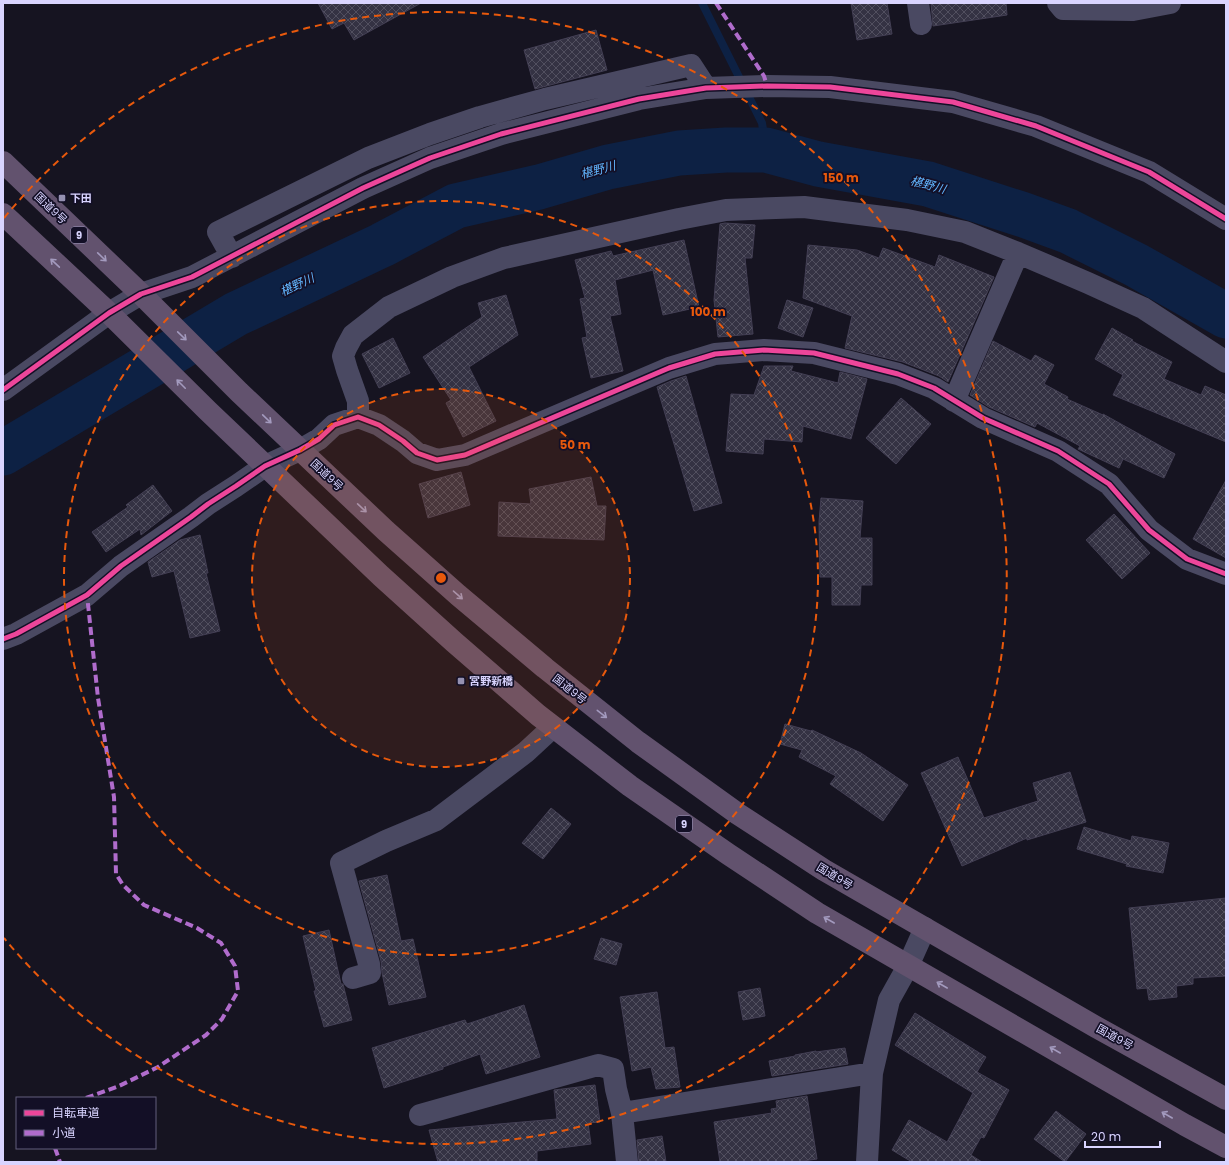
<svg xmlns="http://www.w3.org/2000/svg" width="1229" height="1165" font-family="Poppins,'Noto Sans JP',sans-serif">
<defs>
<pattern id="building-cross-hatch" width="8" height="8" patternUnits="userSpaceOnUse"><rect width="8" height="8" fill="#343243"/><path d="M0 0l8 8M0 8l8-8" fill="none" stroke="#514f5f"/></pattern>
</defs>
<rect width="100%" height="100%" fill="#161421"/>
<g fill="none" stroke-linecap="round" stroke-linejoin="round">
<path stroke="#0d2144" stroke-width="8" d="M 702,3 L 762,123 L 766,150"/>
<path stroke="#0d2144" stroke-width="45" d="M 3,453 L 236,314 L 382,245 L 456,206 L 539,187 L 608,167 L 679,153 L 726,150 L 766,150 L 818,164 L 928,184 L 1021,214 L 1068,231 L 1136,265 L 1226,316"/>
</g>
<path fill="url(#building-cross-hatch)" stroke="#433f54" d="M 318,3 L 421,3 L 354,40 L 344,23 L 332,29 Z
M 851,3 L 887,3 L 892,34 L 857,40 Z
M 931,3 L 1006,3 L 1007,15 L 933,26 Z
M 596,30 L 607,70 L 535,89 L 524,50 Z
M 725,223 L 755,225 L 752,258 L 745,258 L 753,334 L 718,337 L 714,300 L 720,224 Z
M 684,240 L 699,307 L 663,315 L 653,270 L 615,280 L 621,314 L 610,316 L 623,371 L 591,378 L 582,338 L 587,337 L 580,299 L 585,298 L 575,260 L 611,251 L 613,256 Z
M 808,245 L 857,250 L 879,258 L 883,248 L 935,267 L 939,255 L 994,277 L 948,382 L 939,376 L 903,362 L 845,348 L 852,316 L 803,298 Z
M 506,295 L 518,335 L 469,367 L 496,421 L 463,437 L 446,403 L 451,400 L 423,357 L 482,317 L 478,303 Z
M 787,300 L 813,308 L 803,337 L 778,328 Z
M 1112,328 L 1133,340 L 1132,341 L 1172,362 L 1164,379 L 1201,395 L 1205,386 L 1226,395 L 1226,442 L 1113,395 L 1123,375 L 1095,359 Z
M 393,338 L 410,373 L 379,388 L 362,354 Z
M 993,341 L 1031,361 L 1035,355 L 1054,365 L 1044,384 L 1068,397 L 1067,399 L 1103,415 L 1103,414 L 1175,454 L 1164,478 L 1123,459 L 1119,468 L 1078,449 L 1080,446 L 1037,423 L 1035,427 L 989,407 L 970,395 Z
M 764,366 L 793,366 L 791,371 L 838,383 L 840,372 L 867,379 L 851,439 L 803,426 L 802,442 L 764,439 L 763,454 L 726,451 L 731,394 L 754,395 Z
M 686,376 L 722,503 L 694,511 L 657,387 L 671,381 Z
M 901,398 L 931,424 L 896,464 L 866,438 Z
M 461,472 L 470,505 L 428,518 L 419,484 Z
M 591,477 L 597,506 L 606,506 L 604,540 L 498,536 L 499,502 L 531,504 L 529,489 Z
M 1226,480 L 1226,558 L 1193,539 Z
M 153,485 L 172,511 L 141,535 L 140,529 L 106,552 L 92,532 L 128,507 L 126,505 Z
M 821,498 L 863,501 L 860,538 L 872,538 L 872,585 L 861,585 L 860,605 L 832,605 L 832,577 L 820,577 L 819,522 Z
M 1114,514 L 1150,553 L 1122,579 L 1086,540 Z
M 200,535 L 208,573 L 206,573 L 220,631 L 190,638 L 174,571 L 152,577 L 148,562 L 180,540 Z
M 785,724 L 811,731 L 812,730 L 861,753 L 908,785 L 883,821 L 830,784 L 836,776 L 799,757 L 802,750 L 780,744 Z
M 958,757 L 984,818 L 1038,801 L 1033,783 L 1070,772 L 1086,822 L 1027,840 L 1027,838 L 962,866 L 921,773 Z
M 551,808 L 571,824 L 543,859 L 522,843 Z
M 1084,827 L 1131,841 L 1132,836 L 1169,843 L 1163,873 L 1126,866 L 1127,864 L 1077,849 Z
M 387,875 L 401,941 L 413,939 L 426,997 L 389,1005 L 382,973 L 381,961 L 359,881 Z
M 1226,898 L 1226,976 L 1193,978 L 1193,984 L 1176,986 L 1177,997 L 1149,1000 L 1147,988 L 1137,989 L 1129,908 Z
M 329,930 L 341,984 L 343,984 L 352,1020 L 324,1027 L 314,991 L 316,991 L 303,936 Z
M 601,938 L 622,944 L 616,965 L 594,959 Z
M 760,988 L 765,1016 L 743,1020 L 738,992 Z
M 657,992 L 665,1048 L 674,1047 L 680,1087 L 656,1089 L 651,1067 L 632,1071 L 620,997 Z
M 524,1005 L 540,1057 L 486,1074 L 480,1054 L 443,1067 L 443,1069 L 384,1088 L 372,1048 L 465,1020 L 467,1024 Z
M 915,1013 L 986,1057 L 977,1072 L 1009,1090 L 984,1138 L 981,1137 L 971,1155 L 982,1162 L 912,1162 L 892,1150 L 909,1120 L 947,1142 L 973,1093 L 895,1045 Z
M 845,1048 L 848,1064 L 772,1076 L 769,1061 L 795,1056 L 795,1055 L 816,1051 L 816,1052 Z
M 595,1085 L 600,1122 L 588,1123 L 591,1144 L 537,1151 L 537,1162 L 438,1162 L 429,1130 L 557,1119 L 554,1090 Z
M 807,1096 L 817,1159 L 796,1162 L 720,1162 L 714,1122 L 772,1113 L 771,1109 L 777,1108 L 776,1101 Z
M 1056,1111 L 1086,1134 L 1065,1162 L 1034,1139 Z
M 662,1136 L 666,1162 L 639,1162 L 637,1140 Z"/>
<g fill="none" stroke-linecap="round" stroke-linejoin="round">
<path stroke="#4a4962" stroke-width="22" d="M 918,3 L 921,24
M 1058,3 L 1063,9 L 1133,10 L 1170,3
M 1018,253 L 1088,283 L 1143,308 L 1226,362
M 232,257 L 218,232 L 368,158 L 430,134 L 480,117 L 545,99 L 691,65 L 706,88
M 3,390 L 109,313 L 141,294 L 192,277 L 363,188 L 430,158 L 501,134 L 639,99 L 706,88 L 767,86 L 830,87 L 953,102 L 1036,126 L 1149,172 L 1226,219
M 358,417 L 358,401 L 347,370 L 343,356 L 346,348 L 353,335 L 389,307 L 452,277 L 504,258 L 679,219 L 726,210 L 804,207 L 907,220 L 965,232 L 1018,253 L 954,401
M 3,639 L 16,634 L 87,595 L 121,566 L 191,517 L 208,504 L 236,486 L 265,466 L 300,450 L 319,439 L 334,425 L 358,417 L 379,425 L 403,441 L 417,453 L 437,460 L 465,455 L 669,368 L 715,354 L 764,350 L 814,353 L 898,374 L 934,388 L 983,418 L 1058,451 L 1109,484 L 1149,530 L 1187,559 L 1226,574
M 353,978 L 370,973 L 369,964 L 341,863 L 386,841 L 436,820 L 526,752 L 553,727
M 622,1113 L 627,1162
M 420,1115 L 598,1065 L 613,1069 L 616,1089 L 622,1113 L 872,1073 L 889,1000 L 908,966 L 925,928
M 867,1162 L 872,1073"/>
<path stroke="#62526e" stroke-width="22" d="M 3,162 L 141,294 L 239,392 L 386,531 L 458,595 L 545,668 L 638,742 L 738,814 L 824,870 L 1096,1027 L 1226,1099
M 3,214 L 109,313 L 208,411 L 381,576 L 454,642 L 538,715 L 630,786 L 728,854 L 817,913 L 1185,1125 L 1226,1147"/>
<path stroke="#b06ccc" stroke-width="4" stroke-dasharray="8 4" stroke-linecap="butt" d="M 716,3 L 764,76 L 767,86
M 86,1098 L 119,1086 L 158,1067 L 206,1035 L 222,1019 L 238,991 L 235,966 L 221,943 L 197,928 L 144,905 L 123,885 L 116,874 L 114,797 L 98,698 L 87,595
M 55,1148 L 60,1162"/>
<defs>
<path id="cycleway" d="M 3,390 L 109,313 L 141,294 L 192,277 L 363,188 L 430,158 L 501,134 L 639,99 L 706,88 L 767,86 L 830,87 L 953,102 L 1036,126 L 1149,172 L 1226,219
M 3,639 L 16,634 L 87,595 L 121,566 L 191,517 L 208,504 L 236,486 L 265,466 L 300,450 L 319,439 L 334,425 L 358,417 L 379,425 L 403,441 L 417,453 L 437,460 L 465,455 L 669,368 L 715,354 L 764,350 L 814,353 L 898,374 L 934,388 L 983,418 L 1058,451 L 1109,484 L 1149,530 L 1187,559 L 1226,574"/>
</defs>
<use href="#cycleway" stroke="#130f26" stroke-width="8"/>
<use href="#cycleway" stroke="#ed469a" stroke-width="5"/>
</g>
<defs><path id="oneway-shaft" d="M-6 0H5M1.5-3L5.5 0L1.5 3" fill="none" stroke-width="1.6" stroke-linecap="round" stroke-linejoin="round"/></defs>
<g stroke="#a39abe">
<use href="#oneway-shaft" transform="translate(102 257) rotate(44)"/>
<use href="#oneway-shaft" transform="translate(55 263) rotate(-137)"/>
<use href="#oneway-shaft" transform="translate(182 336) rotate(44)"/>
<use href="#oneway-shaft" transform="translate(181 384) rotate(-135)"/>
<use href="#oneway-shaft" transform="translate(267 419) rotate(44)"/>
<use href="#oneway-shaft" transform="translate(362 508) rotate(43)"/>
<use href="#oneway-shaft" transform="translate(458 595) rotate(41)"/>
<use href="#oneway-shaft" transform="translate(602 714) rotate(38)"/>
<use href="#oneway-shaft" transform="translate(829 920) rotate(-150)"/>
<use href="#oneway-shaft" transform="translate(942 985) rotate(-150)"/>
<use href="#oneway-shaft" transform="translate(1055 1050) rotate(-150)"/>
<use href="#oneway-shaft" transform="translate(1167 1115) rotate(-150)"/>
</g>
<circle cx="441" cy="578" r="189" fill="#e8590c" fill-opacity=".12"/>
<g fill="none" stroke="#e8590c" stroke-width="2" stroke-dasharray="7 5">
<circle cx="441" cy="578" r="189"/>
<circle cx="441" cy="578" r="377"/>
<path d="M4 218A566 566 0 1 1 4 938"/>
</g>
<g fill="#9591b1" stroke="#130f26" stroke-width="1.5">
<rect x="58" y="194" width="8" height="8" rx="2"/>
<rect x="457" y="677" width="8" height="8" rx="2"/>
</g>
<g text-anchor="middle" stroke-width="3.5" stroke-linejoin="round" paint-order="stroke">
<g fill="#130f26" stroke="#9e99be" stroke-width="1">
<rect x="71" y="227" width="16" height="16" rx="3"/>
<rect x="676" y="816" width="16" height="16" rx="3"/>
</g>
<g font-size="10" font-weight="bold" fill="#d9d4ff">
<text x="79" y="239">9</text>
<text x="684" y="828">9</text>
</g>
<g font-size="11" font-weight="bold" fill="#d9d4ff" stroke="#130f26" text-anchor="start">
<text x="70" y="202">下田</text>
<text x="469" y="685">宮野新橋</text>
</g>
<g font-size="11" fill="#d9d4ff" stroke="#130f26">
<text transform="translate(51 208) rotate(44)" y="4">国道9号</text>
<text transform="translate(327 475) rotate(43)" y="4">国道9号</text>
<text transform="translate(570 689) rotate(38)" y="4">国道9号</text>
<text transform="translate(835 876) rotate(31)" y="4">国道9号</text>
<text transform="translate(1115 1037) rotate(29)" y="4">国道9号</text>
</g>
<g font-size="12" font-style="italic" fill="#62b6ff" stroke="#130f26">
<text transform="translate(598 170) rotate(-15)" y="4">椹野川</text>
<text transform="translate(928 185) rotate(15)" y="4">椹野川</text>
<text transform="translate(297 285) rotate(-25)" y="4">椹野川</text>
</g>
</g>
<circle cx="441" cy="578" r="6" fill="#e8590c" stroke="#130f26" stroke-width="2"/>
<g font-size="12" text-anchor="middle" font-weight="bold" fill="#e8590c" stroke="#130f26" stroke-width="3.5" stroke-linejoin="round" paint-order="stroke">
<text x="841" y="182">150 m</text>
<text x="708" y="316">100 m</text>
<text x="575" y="449">50 m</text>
</g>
<rect width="1229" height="1165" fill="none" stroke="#d9d4ff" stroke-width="8"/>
<rect x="16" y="1097" width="140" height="52" fill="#130f26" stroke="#625e7d"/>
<rect x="24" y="1110" width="20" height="6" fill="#ed469a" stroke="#625e7d"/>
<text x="52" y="1117" font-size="12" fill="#d9d4ff">自転車道</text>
<rect x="24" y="1130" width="20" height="6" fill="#b06ccc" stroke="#625e7d"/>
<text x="52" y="1137" font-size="12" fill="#d9d4ff">小道</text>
<path d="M1085 1141v6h75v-6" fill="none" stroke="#d9d4ff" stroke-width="2"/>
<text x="1091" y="1141" font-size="12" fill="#d9d4ff" stroke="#130f26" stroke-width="3" paint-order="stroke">20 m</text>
</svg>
